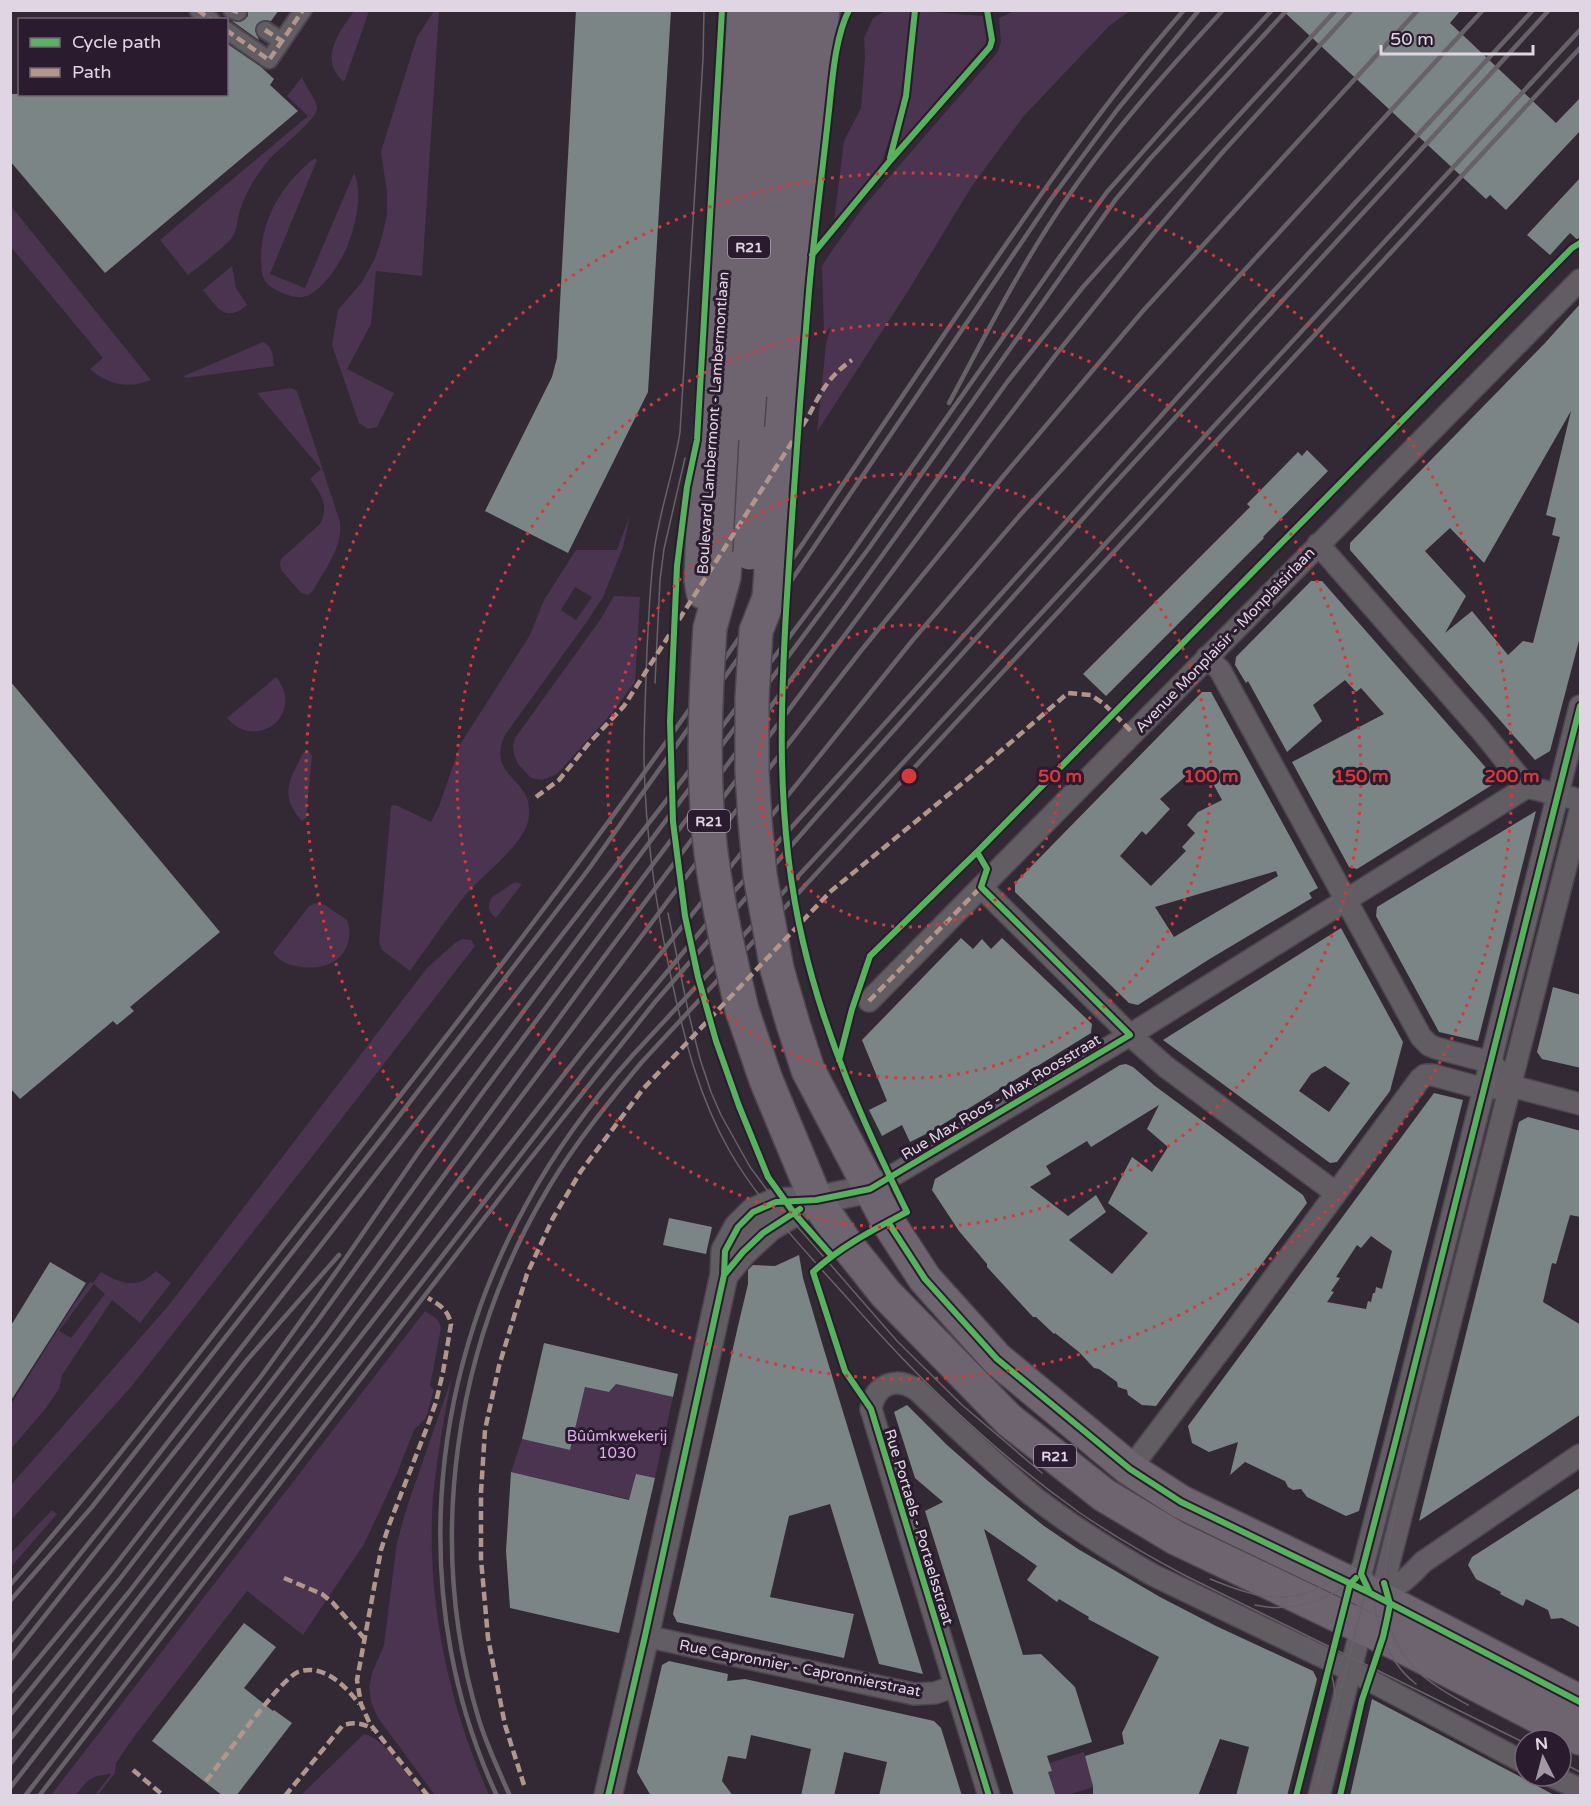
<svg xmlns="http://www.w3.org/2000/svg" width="1591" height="1806" font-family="'Varela Round',sans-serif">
<rect width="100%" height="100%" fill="#322934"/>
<path fill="#4a344f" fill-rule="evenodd" d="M 1016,10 L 1130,11 L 1109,26 L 1023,117 L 972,186 L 908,291 L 817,432 L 826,344 L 831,326 L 824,335 L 822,266 L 829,255 L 864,206 L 997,53 L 1001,43 L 999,18 Z
M 354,11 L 369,11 L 345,80 L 343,81 C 318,59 340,31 354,11 Z
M 434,11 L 439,11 L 422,276 L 376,271 L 371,324 L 347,369 L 394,393 L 377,427 L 368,429 L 359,423 L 332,345 L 338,310 L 362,282 L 375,258 L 382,237 L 387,214 L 387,192 L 381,153 L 382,148 L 417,37 Z
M 885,11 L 912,11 L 902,99 L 883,159 L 881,164 L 834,222 L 844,141 L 861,108 L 865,58 L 864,38 L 873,18 Z
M 919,11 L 983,16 L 987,42 L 896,148 L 911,96 Z
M 302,77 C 304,84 319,104 317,109 C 314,123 277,149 267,162 C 255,177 244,195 239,214 C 237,221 237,230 233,236 C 228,245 198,267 188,275 L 160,240 L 308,116 L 287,96 Z
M 315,158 L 317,160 L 270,274 L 305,288 L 354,173 C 363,192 356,225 348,244 C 342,261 321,295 302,297 C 295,298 287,295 280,292 C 274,289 266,285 263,277 C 261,272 262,265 261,259 C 261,219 283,182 315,158 Z
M 11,206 L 151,380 C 130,389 107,385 90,369 L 103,358 L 11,247 Z
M 232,266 L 236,288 L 247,305 C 225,324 217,307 203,290 Z
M 263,342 C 273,346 273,357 274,366 L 185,378 L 184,376 Z
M 291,388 L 297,391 L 340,522 C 343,547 325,569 313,591 L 308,595 L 301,593 L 281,570 L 280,562 L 282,558 L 320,524 C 330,506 321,494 310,479 L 321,469 L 257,393 Z
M 630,515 L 623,547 L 603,597 L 586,623 L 505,735 C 485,777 534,778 529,816 C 527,842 487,871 470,890 C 448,915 430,944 410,971 L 382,950 L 379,942 L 391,807 L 393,805 L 398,806 L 431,822 L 439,806 L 461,743 L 530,635 L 544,600 L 576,550 L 617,550 ZM 575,587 L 592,597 L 576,620 L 561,610 Z
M 614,596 L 640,597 L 635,682 L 611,714 L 557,774 L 542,780 L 531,778 L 518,764 L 514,754 L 513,745 L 515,738 L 600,620 Z
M 276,677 C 306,713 257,753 227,718 Z
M 306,751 L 309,751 L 312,756 L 306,818 L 302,821 C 278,795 290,780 303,753 Z
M 515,882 L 522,884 L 496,918 C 488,912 487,906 492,897 Z
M 316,903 L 325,905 L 347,920 C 350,927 350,936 348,943 C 340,969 310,971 288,964 C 282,962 277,957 273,953 L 309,906 Z
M 463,939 L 471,940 L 475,946 L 315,1153 L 131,1387 L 11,1520 L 11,1485 L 169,1305 L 427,968 L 455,943 Z
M 156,1271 L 171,1283 L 140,1323 L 112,1300 L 62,1375 L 59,1389 L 46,1408 L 11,1449 L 11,1404 L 74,1304 L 90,1282 L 93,1283 L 101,1272 C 122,1284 137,1290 156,1271 ZM 94,1284 L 105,1294 L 71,1338 L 59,1331 Z
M 425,1311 C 432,1316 440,1319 441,1328 L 430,1386 L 434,1390 L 426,1418 L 414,1430 L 396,1476 L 364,1544 L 303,1635 L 247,1591 L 136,1734 L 116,1763 L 115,1773 L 98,1795 L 95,1795 L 111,1774 C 92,1775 87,1780 76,1795 L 51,1795 Z
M 452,1377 C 444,1417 437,1457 433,1498 C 426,1599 448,1703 489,1795 L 435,1795 L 378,1718 L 371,1702 L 369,1687 L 372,1673 L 384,1645 L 397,1542 L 407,1507 Z
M 616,1384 L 673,1397 L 649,1504 L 511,1472 L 522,1439 L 570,1450 L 585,1387 L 609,1392 Z
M 52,1510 L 57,1514 L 11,1567 L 11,1553 Z
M 364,1734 C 385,1738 410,1778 422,1795 L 301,1795 Z
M 1084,1752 L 1094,1787 L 1067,1795 L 1056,1795 L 1048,1772 L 1052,1771 L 1049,1763 Z"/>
<path fill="#7c8585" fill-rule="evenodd" d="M 248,10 L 279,10 L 271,21 L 265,20 L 257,24 L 255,30 L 259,40 L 232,21 L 240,22 L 244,20 L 248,16 Z
M 576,10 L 671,10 L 648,392 L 568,553 L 485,511 L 552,377 L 557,358 Z
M 1282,10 L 1461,10 L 1450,23 L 1556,123 L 1581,97 L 1581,130 L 1506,210 L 1490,195 L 1486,199 Z
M 226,43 L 261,67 L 274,79 L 270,85 L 298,111 L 105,273 L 10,161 L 10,94 L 226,94 Z
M 1581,177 L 1581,243 L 1570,233 L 1550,255 L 1527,235 Z
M 1581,303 L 1581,633 L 1550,751 L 1535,760 L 1350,550 L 1350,543 L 1545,343 ZM 1571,411 L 1546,515 L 1556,518 L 1552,535 L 1560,537 L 1533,643 L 1523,641 L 1508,655 L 1472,611 L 1445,633 L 1466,596 L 1425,551 L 1450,528 L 1484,563 Z
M 1307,450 L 1328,471 L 1263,537 L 1264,538 L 1106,696 L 1083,674 L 1250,507 L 1247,504 L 1298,452 L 1302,456 Z
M 1311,581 L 1322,581 L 1495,778 L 1492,785 L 1357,869 L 1349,867 L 1292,762 L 1384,714 L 1361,688 L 1356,692 L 1345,680 L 1313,705 L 1322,721 L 1287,752 L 1248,681 L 1246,683 L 1235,665 L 1236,657 Z
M 10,681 L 220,932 L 130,1007 L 134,1011 L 117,1025 L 113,1021 L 20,1099 L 10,1088 Z
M 1202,692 L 1211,692 L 1318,888 L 1309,893 L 1312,898 L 1208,960 L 1138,1005 L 1129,1003 L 1015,892 L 1015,883 ZM 1204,767 L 1222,800 L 1198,812 L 1187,825 L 1195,833 L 1182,847 L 1186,851 L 1151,886 L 1120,856 L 1142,831 L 1146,835 L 1170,809 L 1160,799 L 1187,775 L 1191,780 ZM 1276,871 L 1278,876 L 1174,937 L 1155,907 Z
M 1536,811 L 1478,1041 L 1439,1032 L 1376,916 L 1377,907 Z
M 1341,928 L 1403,1042 L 1390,1091 L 1337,1162 L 1330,1163 L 1163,1040 ZM 1325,1066 L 1350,1083 L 1329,1112 L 1299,1091 L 1311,1074 Z
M 961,938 L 973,949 L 982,939 L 991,949 L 1002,938 L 1092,1024 L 1091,1033 L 932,1131 L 910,1142 L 902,1125 L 882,1136 L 869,1110 L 887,1101 L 862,1040 Z
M 1553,987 L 1581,995 L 1581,1068 L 1542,1059 L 1537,1052 Z
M 1126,1064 L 1133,1067 L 1155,1086 L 1303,1195 L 1307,1203 L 1156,1406 L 1142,1405 L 1128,1395 L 1127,1390 L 1118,1387 L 1117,1382 L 1099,1369 L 1094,1368 L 1079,1352 L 1055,1333 L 1054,1334 L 1036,1317 L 1033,1317 L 987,1267 L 987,1264 L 959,1231 L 932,1190 L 935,1179 L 1120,1065 ZM 1159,1105 L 1147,1129 L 1168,1147 L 1152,1172 L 1132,1157 L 1108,1203 L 1148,1233 L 1112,1274 L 1069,1240 L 1106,1212 L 1096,1195 L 1068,1216 L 1030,1187 L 1051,1174 L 1046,1166 L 1087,1141 L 1091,1147 Z
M 1434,1093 L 1463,1100 L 1359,1511 L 1346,1516 L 1307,1497 L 1301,1489 L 1293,1490 L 1288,1487 L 1285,1481 L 1245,1462 L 1230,1475 L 1238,1442 L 1209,1452 L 1192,1443 L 1188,1426 ZM 1371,1236 L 1392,1251 L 1382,1289 L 1376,1287 L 1375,1293 L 1373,1293 L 1371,1302 L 1368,1301 L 1366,1309 L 1327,1302 L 1334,1292 L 1331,1291 L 1340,1278 L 1336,1277 L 1357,1245 L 1361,1248 Z
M 1528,1117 L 1581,1131 L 1581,1217 L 1570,1215 L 1556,1264 L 1552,1263 L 1543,1302 L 1581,1325 L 1581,1414 L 1419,1521 L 1519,1122 Z
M 669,1218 L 712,1227 L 706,1254 L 663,1245 Z
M 799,1255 L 803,1278 L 822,1343 L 923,1674 L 879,1664 L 830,1504 L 789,1516 L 770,1597 L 854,1614 L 844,1658 L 677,1622 L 673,1614 L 738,1326 L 748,1284 L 748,1270 L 753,1265 L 775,1266 Z
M 50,1262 L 86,1283 L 10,1402 L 10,1327 Z
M 544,1343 L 678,1374 L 673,1397 L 616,1384 L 609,1392 L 585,1387 L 570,1450 L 522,1439 Z
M 907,1405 L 947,1445 L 988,1481 L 1044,1526 L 1078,1549 L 1160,1597 L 1216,1626 L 1313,1671 L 1317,1679 L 1287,1796 L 1236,1796 L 1249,1747 L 1220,1739 L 1198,1796 L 1093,1796 L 1093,1786 L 1085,1756 L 1124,1744 L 1122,1733 L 1159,1657 L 1088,1619 L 1089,1617 L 1059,1599 L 1057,1602 L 1027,1580 L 1037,1566 L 984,1529 L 1023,1655 L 1041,1654 L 1075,1687 L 1092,1742 L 1047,1756 L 1052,1771 L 1048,1772 L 1056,1796 L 1014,1796 L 925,1511 L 943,1502 L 915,1478 L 894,1412 Z
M 511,1472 L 629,1500 L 636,1474 L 655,1478 L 619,1633 L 510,1608 L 506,1551 Z
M 1581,1487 L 1581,1628 L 1562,1618 L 1551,1619 L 1548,1610 L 1526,1599 L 1523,1606 L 1500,1594 L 1501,1592 L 1476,1579 L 1468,1565 L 1472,1557 Z
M 244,1623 L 276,1647 L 244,1688 L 273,1711 L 274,1710 L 292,1723 L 236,1796 L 223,1796 L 152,1741 Z
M 669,1661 L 728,1674 L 727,1681 L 745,1679 L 934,1721 L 941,1728 L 962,1796 L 879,1796 L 887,1762 L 844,1752 L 834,1796 L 801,1796 L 811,1749 L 751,1735 L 746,1759 L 728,1756 L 722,1781 L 733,1796 L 651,1796 L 637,1772 L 662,1665 Z
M 1372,1699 L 1517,1775 L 1556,1796 L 1350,1796 Z"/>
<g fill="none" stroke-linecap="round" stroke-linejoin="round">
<defs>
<path id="pedestrian" d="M 198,10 L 211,20
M 232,10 L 238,12
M 226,30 L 269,60 L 282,41
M 265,30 L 282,41 L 303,10"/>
<path id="minor" d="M 1318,544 L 1480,729 L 1527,787
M 1207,657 L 1220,670 L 1421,1037 L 1429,1045 L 1436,1048 L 1490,1062 L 1499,1071
M 981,887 L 1130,1035 L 1166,1067 L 1336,1193
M 869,1001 L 1580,280
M 870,1189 L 1130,1035 L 1527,787 L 1580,800
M 1130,1469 L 1237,1328 L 1420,1079 L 1425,1075 L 1433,1075 L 1484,1089 L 1511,1086 L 1580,1104
M 1370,1593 L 1384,1583 L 1580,811
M 1370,1593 C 1399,1588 1403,1583 1423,1562 L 1580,1455
M 645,1636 L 914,1694 L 935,1693 L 955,1686
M 1551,1776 L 1580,1789
M 989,1796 L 871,1409 C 875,1384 896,1376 917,1390 C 955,1426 993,1463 1033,1496 C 1071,1526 1111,1551 1153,1575 L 1354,1672 L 1525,1763
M 1319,1796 L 1370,1593 L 1361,1574 L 1396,1439 L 1580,706"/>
<path id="tertiary" d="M 725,1274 L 743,1252 L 770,1227 L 812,1202
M 608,1796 L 645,1636 L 724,1275 L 725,1251 L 738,1227 L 753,1212 L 776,1202 L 816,1200 L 870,1189"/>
<path id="primary" d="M 784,398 L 803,175 L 823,10
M 756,441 L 793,10
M 703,592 L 701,580 L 703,525 L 719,316 L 740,81 L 744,10
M 710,628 L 724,577 L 730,483 L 768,10
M 777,969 L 793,1024 L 808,1070 L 888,1222 L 925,1279 L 997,1359 L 1130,1469 L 1181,1502 L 1370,1593 L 1580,1702
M 742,1010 L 766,1080 L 816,1200 L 847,1245 L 886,1294 L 1009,1420 L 1104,1495 L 1176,1538 L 1398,1644 L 1580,1738"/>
</defs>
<use href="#pedestrian" stroke="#4d454f" stroke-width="20"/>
<use href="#minor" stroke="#4d454f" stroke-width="24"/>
<use href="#tertiary" stroke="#4d454f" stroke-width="30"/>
<use href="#primary" stroke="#4d454f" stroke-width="36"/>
<use href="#pedestrian" stroke="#625c63" stroke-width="16"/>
<use href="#minor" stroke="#625c63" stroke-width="21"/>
<use href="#tertiary" stroke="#625c63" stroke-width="27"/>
<use href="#primary" stroke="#6d646f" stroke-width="33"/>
<path stroke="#676168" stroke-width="1.5" d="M 704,10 L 703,59 L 680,432 C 674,472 659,512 654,552 C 650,584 649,616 647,648 C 646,685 644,721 644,758 C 645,833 656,908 672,982 C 685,1041 699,1097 729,1150 C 763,1209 813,1259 858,1310 C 924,1385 998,1455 1080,1513 C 1114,1536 1150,1557 1186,1576 L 1525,1743
M 655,683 L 660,580 L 664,549 L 685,458
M 668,913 L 689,1015 L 700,1059 L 711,1092 L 721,1115 L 750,1167 L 776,1202 L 897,1341 L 962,1405 L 1042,1473
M 1396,1506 C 1384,1567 1368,1627 1422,1675 C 1435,1687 1452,1696 1468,1705
M 1210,1579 C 1231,1587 1254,1597 1277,1597 C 1320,1598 1358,1568 1377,1532
M 1374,1582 C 1372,1618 1386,1661 1416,1684
M 1255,1605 C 1299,1615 1345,1594 1374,1561
M 1308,1638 C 1326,1655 1335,1675 1335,1699
M 1561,1762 L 1580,1772
M 1314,1796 L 1580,742"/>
<path stroke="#676168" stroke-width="4.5" d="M 949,403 C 985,336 1020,267 1063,204 C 1110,134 1166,72 1223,10
M 10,1585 C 114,1466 209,1339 307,1215 C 455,1026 603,837 739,638 C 813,530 886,420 960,311 C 1031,208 1101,105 1184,10
M 10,1601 L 92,1507 L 386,1133 L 588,870 L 744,650 L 1051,199 L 1117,110 L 1199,10
M 10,1642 L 116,1509 L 683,779 L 838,572 L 1061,255 L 1107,192 L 1178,112 L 1272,10
M 10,1660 L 247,1360 L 339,1255
M 10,1693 L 110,1572 L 262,1375 L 341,1265 L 420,1150 L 869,548 L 1116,199 L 1149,160 L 1287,10
M 10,1715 L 119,1580 L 316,1323 L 480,1096 L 845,607 L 1008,381 L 1083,287 L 1158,203 L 1336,10
M 10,1739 L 129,1592 L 327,1335 L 598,965 L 989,442 L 1058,352 L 1153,234 L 1221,154 L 1352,10
M 10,1764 L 339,1340 L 718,834 L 860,652 L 1005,474 L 1142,312 L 1418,10
M 10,1788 L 583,1050 L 912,641 L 1020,515 L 1483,10
M 25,1796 L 589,1066 L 729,897 L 1247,320 L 1533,10
M 39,1796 L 523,1168 L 655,1002 L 818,815 L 1106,493 L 1549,10
M 497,1796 C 409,1607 427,1383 527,1203 C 556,1149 592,1101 632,1056 L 1580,30
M 510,1796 C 499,1771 487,1746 479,1720 C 425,1543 454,1345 549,1187 C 576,1142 608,1103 641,1063 L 1580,48"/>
<defs>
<path id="primary-bridge" d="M 750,553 L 756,441
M 710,628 C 705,703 702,779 711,853 C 718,906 730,958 742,1010
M 777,969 L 760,875 L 755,821 L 752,772 L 752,698 L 756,631 L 769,598 L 784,398"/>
</defs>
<use href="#primary-bridge" stroke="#4d454f" stroke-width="36" stroke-linecap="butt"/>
<use href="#primary-bridge" stroke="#6d646f" stroke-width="33"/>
<path stroke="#b2968c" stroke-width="4.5" stroke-dasharray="9 4.5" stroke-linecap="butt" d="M 198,10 L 211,20
M 232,10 L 238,12
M 226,30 L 269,60 L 282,41
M 265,30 L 282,41 L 303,10
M 536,797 L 559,780 L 590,742 L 624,706 L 808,417 C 821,392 828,377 852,360
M 869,1001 L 981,887
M 284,1578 L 322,1594 L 333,1603 L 364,1638
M 133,1770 L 164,1796
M 206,1781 C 222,1761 280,1679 298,1672 C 323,1663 346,1686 359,1704
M 524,1785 L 505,1725 L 488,1638 L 481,1559 L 481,1492 L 485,1430 L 499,1366 L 527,1274 L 553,1218 L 581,1171 L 643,1089 L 831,891 L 981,768 L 1068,693 L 1091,695 L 1104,704 L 1133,733
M 285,1796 L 343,1725 C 355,1722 363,1723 373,1729
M 428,1796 L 370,1724 L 361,1704 L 357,1680 L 381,1550 L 389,1525 L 426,1430 L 436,1402 L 443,1372 L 451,1324 C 448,1310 440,1305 428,1298"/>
<defs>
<path id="cycleway" d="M 722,10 L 697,440 L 687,487 L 677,566 L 670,721 L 673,822 L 685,916 L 698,977 L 716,1041 L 739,1106 L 768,1177 L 794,1213 L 831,1255
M 849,10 C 834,39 832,86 828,119 C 822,176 814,233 809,291 C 801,387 794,483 788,580 C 780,701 775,823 803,942 C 825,1037 864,1125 907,1212 C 873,1230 841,1246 813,1272 L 845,1371 L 871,1409 L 989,1796
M 890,158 L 906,96 L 915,10
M 812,255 L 889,162 L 990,47 L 992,40 L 987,10
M 839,1060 L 852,1009 L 870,956 L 977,852 L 1572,248 L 1580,243
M 888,1222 L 925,1279 L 997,1359 L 1130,1469 L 1181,1502 L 1370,1593 L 1580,1702
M 724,1275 L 743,1252 L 763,1233 L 800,1209
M 1370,1593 L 1361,1574 L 1396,1439 L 1580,706
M 608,1796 L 645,1636 L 724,1275 L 725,1251 L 738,1227 L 753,1212 L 776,1202 L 816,1200 L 870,1189 L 1130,1035 L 981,887 L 987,869 L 977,852
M 1296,1796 L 1350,1584 L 1356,1578
M 1340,1796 L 1362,1700 L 1383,1637 L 1387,1619 L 1390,1604 L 1384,1583"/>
</defs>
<use href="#cycleway" stroke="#2b1b2e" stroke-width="10"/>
<use href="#cycleway" stroke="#56b35d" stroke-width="6"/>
</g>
<g fill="none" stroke="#d7393b" stroke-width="3" stroke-dasharray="3 6">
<circle cx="909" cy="776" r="151"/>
<circle cx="909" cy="776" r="302"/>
<circle cx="909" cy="776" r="452"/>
<circle cx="909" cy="776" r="603"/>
</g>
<g text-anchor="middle" stroke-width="6" stroke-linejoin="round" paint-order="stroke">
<g fill="#2b1b2e" stroke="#aa9dac" stroke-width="1.5">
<rect x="728" y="236" width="42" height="22" rx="4.5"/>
<rect x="688" y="810" width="42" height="22" rx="4.5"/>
<rect x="1034" y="1445" width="42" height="22" rx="4.5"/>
</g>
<g font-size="14" font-weight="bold" fill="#e0d5e2">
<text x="749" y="252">R21</text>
<text x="709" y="826">R21</text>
<text x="1055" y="1461">R21</text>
</g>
<g font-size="15" fill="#e0d5e2" stroke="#2b1b2e">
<text transform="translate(713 423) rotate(-86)" y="5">Boulevard Lambermont - Lambermontlaan</text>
<text transform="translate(1225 640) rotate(-46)" y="5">Avenue Monplaisir - Monplaisirlaan</text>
<text transform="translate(1001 1097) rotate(-31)" y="5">Rue Max Roos - Max Roosstraat</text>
<text transform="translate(919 1527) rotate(73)" y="5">Rue Portaels - Portaelsstraat</text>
<text transform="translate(800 1668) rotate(11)" y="5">Rue Capronnier - Capronnierstraat</text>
</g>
<g font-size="15" fill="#e1adec" stroke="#2b1b2e">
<text x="617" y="1441">Bûûmkwekerij<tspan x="617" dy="17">1030</tspan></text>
</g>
</g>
<circle cx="909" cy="776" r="9" fill="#d7393b" stroke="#2b1b2e" stroke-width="3"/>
<g font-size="18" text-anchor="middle" font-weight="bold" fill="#d7393b" stroke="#2b1b2e" stroke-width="6" stroke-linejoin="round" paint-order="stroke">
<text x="1060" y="782">50 m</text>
<text x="1211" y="782">100 m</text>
<text x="1361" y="782">150 m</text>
<text x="1512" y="782">200 m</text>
</g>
<rect width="1591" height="1806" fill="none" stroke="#e0d5e2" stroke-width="24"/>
<rect x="18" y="18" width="210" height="78" fill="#2b1b2e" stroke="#736576" stroke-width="1.5"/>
<rect x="30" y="38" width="30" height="9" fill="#56b35d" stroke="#736576" stroke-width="1.5"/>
<text x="72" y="48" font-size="18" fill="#e0d5e2">Cycle path</text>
<rect x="30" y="68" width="30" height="9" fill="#b2968c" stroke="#736576" stroke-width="1.5"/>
<text x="72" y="78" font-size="18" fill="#e0d5e2">Path</text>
<g transform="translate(1543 1758) rotate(354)"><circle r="28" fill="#2b1b2e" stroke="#736576" stroke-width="1.5"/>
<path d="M0-4.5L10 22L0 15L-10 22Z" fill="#a399a5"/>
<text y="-9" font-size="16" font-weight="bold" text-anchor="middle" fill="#e0d5e2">N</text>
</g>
<path d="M1381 45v9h152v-9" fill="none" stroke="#e0d5e2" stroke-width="3"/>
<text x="1390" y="45" font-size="18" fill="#e0d5e2" stroke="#2b1b2e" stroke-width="4.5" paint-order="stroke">50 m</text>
</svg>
